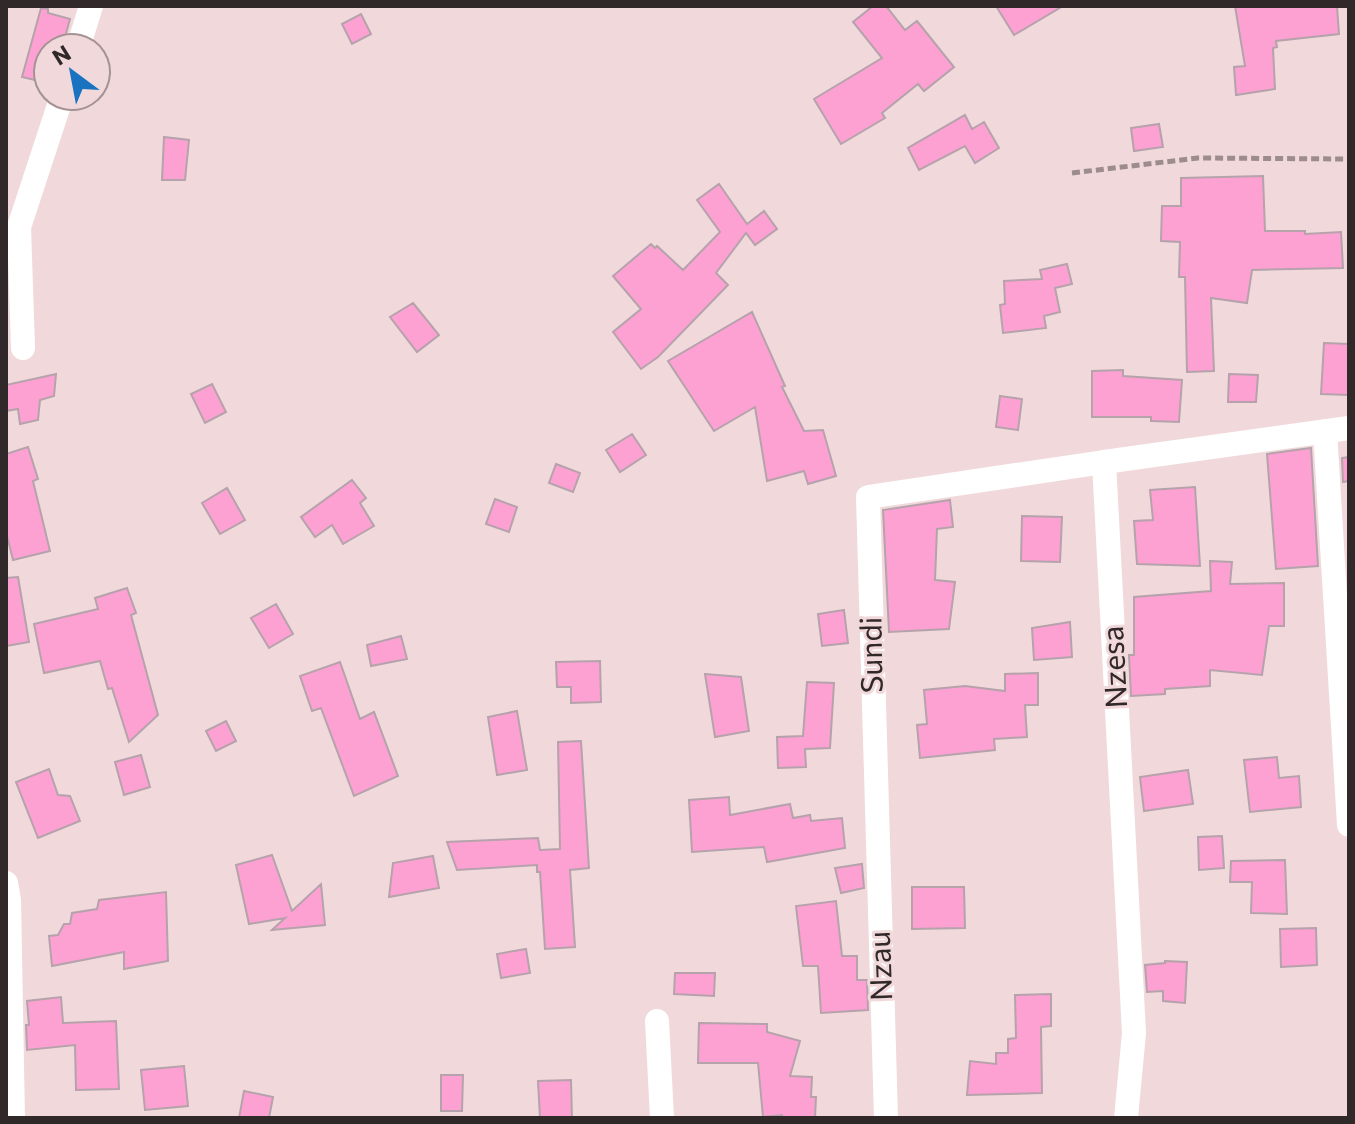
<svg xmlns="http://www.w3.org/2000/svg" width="1355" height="1124" font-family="Commissioner,sans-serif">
<rect width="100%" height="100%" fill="#f1d9db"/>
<path fill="#fda1d3" stroke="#b5a2ab" stroke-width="2" d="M 873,6 L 886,6 L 905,30 L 917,21 L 954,67 L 924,91 L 918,84 L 882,113 L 885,118 L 841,144 L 814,99 L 882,58 L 853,22 Z
M 996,6 L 1063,6 L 1014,35 Z
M 1235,6 L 1337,6 L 1339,34 L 1276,41 L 1277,47 L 1273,48 L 1275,89 L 1236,95 L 1234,67 L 1245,66 Z
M 41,8 L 48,9 L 48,13 L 70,19 L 62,48 L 48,48 L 48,83 L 22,77 Z
M 361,14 L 371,34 L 352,44 L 342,24 Z
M 965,115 L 972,129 L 984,122 L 999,148 L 975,163 L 965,146 L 919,170 L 908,148 Z
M 1159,124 L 1163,147 L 1134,151 L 1131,128 Z
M 164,137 L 189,140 L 185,180 L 162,180 Z
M 1263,176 L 1265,231 L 1305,231 L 1305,234 L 1341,232 L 1343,268 L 1252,270 L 1247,303 L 1211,298 L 1214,371 L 1187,372 L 1185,277 L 1179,277 L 1180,242 L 1161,241 L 1162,206 L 1181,206 L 1181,178 Z
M 719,184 L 747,224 L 764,211 L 777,229 L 755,245 L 746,233 L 716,273 L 728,285 L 658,357 L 641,369 L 613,332 L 641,309 L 613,276 L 651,244 L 655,248 L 657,246 L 683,270 L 720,232 L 697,200 Z
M 1067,264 L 1072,284 L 1055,288 L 1060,312 L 1044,316 L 1046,328 L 1003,333 L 1000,305 L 1005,304 L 1004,281 L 1042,279 L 1040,270 Z
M 413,303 L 439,335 L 417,352 L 390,317 Z
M 752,312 L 785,386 L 782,387 L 804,431 L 823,430 L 836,476 L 808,484 L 804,471 L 767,481 L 755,407 L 714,431 L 668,361 Z
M 1324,343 L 1349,344 L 1349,395 L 1321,394 Z
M 1123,370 L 1123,376 L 1182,380 L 1179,422 L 1151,421 L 1151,417 L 1092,417 L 1092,371 Z
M 56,374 L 54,396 L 40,400 L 38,420 L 20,424 L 18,409 L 6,411 L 6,385 Z
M 1229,374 L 1258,375 L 1256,402 L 1228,402 Z
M 212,384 L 226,412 L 205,423 L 191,394 Z
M 1000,396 L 1022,399 L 1018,430 L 996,427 Z
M 632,434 L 646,455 L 620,472 L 606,450 Z
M 28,447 L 38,479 L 33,481 L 50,551 L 13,560 L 6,532 L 6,454 Z
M 1311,448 L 1318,566 L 1276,569 L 1267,454 Z
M 1349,457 L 1349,481 L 1343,482 L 1342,458 Z
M 556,464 L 580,473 L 573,492 L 549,483 Z
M 352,480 L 366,498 L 360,503 L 374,526 L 343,544 L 332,525 L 315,537 L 301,517 Z
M 1195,487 L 1200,566 L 1137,564 L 1134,521 L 1153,520 L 1150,490 Z
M 227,488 L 245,520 L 220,534 L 202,503 Z
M 495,499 L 517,507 L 509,532 L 486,524 Z
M 950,500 L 953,527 L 937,529 L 935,580 L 955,582 L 949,629 L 889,632 L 883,510 Z
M 1022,516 L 1062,517 L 1060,562 L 1021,561 Z
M 1210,561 L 1232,562 L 1230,584 L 1284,583 L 1284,626 L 1269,626 L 1262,675 L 1210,670 L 1210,686 L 1165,689 L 1165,694 L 1131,696 L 1129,655 L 1134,655 L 1134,597 L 1211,591 Z
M 18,577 L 29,642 L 6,646 L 6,578 Z
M 127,588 L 136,613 L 131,615 L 158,715 L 129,742 L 112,688 L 108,689 L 100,661 L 44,673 L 34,624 L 98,609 L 95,598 Z
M 276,604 L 293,634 L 269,648 L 251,618 Z
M 844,610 L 848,643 L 822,646 L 818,614 Z
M 1070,622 L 1072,657 L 1034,660 L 1032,628 Z
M 401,636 L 407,659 L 371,666 L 367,645 Z
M 600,661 L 601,702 L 571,703 L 571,687 L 557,687 L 556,662 Z
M 340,662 L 360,719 L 374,712 L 398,776 L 354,796 L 321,708 L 312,711 L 300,676 Z
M 1038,673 L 1038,705 L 1025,705 L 1027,737 L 994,739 L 995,750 L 920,758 L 917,725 L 927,724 L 924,690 L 965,686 L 1005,691 L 1005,674 Z
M 705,674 L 741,677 L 749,731 L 715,737 Z
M 807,682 L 834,683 L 830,748 L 805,749 L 806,767 L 778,768 L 777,737 L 803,736 Z
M 517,711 L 527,770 L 497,775 L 488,717 Z
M 226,721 L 236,741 L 216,751 L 206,731 Z
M 581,741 L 589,868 L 570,870 L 575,947 L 545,949 L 540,872 L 537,872 L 537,865 L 457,870 L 447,842 L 538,838 L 540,850 L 560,849 L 558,742 Z
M 141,755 L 150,787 L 124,795 L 115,762 Z
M 1277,757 L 1279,778 L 1299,776 L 1301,807 L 1250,812 L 1244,760 Z
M 49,769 L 58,795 L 70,796 L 80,821 L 38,838 L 16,782 Z
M 1188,770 L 1193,804 L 1144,811 L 1140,777 Z
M 729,797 L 730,815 L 790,804 L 793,818 L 810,815 L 811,821 L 842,818 L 845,848 L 767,862 L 764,847 L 692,852 L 689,800 Z
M 1222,836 L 1224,868 L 1199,870 L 1198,837 Z
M 272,855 L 292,911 L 321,884 L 325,925 L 272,930 L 285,918 L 249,924 L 236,865 Z
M 433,856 L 439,888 L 389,897 L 393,863 Z
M 1285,860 L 1287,914 L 1251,913 L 1252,882 L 1230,882 L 1231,861 Z
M 862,864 L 864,888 L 841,893 L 835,868 Z
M 912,887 L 964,887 L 965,928 L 912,929 Z
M 166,892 L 168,961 L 124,969 L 124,952 L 52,966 L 49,936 L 58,935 L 64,924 L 70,924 L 72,913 L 97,909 L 99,900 Z
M 836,901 L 842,956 L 857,956 L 857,980 L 867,980 L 868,1010 L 821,1013 L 818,966 L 803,966 L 796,906 Z
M 1316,928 L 1317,965 L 1281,967 L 1280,929 Z
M 526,949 L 530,973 L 501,978 L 497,954 Z
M 1165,961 L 1187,962 L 1185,1003 L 1163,1001 L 1163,991 L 1147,992 L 1145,965 L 1165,963 Z
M 675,973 L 715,973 L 714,996 L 674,994 Z
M 1051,994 L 1051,1026 L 1041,1027 L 1042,1093 L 967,1095 L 970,1061 L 996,1064 L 996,1053 L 1008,1053 L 1008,1039 L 1016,1038 L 1015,995 Z
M 61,997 L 63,1023 L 116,1021 L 119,1089 L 76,1090 L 75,1045 L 27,1050 L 26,1025 L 29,1025 L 27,1001 Z
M 699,1023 L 767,1024 L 767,1032 L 800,1041 L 790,1076 L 812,1077 L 811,1097 L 816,1097 L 815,1118 L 782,1118 L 782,1115 L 763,1117 L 758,1063 L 698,1063 Z
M 184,1066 L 188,1106 L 145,1110 L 141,1070 Z
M 441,1075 L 463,1075 L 462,1111 L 441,1111 Z
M 571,1080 L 572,1118 L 540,1118 L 538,1081 Z
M 244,1091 L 273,1097 L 269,1118 L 239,1118 Z"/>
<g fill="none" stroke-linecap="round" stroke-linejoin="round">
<path stroke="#9d8c8d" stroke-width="5" stroke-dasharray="8 4" stroke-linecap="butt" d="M 1072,173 L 1198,158 L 1349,159"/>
<path stroke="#fff" stroke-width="24" d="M 78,48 L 91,6
M 23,348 L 19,227 L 62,96
M 1325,431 L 1349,825
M 6,883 L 9,900 L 13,1118
M 657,1021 L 662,1118
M 886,1118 L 868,497 L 1104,462
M 1126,1118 L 1134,1033 L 1104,462 L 1349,428"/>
</g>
<g text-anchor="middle" stroke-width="6" stroke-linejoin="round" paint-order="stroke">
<g font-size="30" fill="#312829" stroke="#f1d9db">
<text transform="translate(872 655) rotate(-91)" y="10">Sundi</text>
<text transform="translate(1115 667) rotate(-93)" y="10">Nzesa</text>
<text transform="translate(881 966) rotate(-92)" y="10">Nzau</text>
</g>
</g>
<rect width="1355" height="1124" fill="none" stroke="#312829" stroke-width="16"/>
<g transform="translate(72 72) rotate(328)"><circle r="38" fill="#f1d9db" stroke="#a49294" stroke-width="2"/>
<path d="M0-6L14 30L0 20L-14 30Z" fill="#1a73c0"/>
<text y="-12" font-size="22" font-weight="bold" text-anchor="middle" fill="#312829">N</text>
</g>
</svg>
